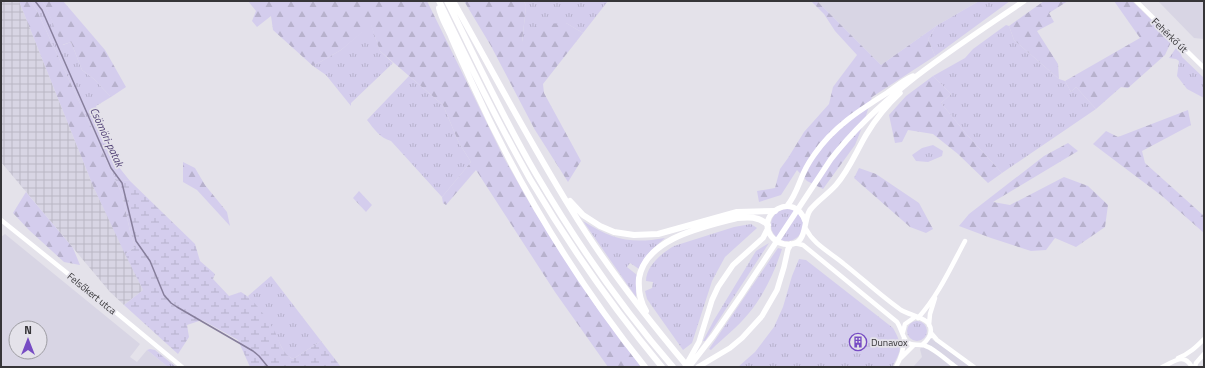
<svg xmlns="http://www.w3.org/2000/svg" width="1205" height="368" font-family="'Titillium Web',sans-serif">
<defs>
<pattern id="industrial-grid" width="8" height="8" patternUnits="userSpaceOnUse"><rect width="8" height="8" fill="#d8d5e4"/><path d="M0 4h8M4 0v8" fill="none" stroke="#bab7c4"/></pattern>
<pattern id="grass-tufts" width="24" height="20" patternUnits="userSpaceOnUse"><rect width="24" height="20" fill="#d4cded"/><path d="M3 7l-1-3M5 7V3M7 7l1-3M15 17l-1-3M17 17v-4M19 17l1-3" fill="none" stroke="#b7b1cc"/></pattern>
<pattern id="forest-firs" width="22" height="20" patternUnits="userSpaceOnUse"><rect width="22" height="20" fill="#d4cded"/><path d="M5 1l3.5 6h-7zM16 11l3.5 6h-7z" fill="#b7b1cc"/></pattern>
<pattern id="wetland-marsh" width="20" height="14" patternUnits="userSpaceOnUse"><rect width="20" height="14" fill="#d4cded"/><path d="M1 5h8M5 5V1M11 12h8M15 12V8" fill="none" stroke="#b7b1cc"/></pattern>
</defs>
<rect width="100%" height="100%" fill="#e4e2ea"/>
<path fill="#d8d5e4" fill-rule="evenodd" d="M 817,1 L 979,1 L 936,26 L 881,65 Z
M 1158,1 L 1204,1 L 1204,39 L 1194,38 Z
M 5,234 L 140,344 L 130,357 L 137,362 L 147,350 L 168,367 L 1,367 L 1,237 ZM 16,328 L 40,328 L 40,352 L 16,352 Z
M 930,338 L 972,367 L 913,367 L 922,357 L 920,349 Z"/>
<path fill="url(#industrial-grid)" d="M 1,1 L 19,1 L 93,186 L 143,290 L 124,305 L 110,292 L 1,162 Z"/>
<path fill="url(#grass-tufts)" d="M 31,1 L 42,1 L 46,7 L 63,45 L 71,42 L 82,70 L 94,79 L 111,97 L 96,106 L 107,141 L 118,166 L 130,181 L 115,179 L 38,13 Z
M 524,1 L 608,1 L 583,33 L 566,23 L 522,43 L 526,6 Z
M 979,1 L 1010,1 L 935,56 L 928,39 L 936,26 Z
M 371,24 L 380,51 L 393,63 L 351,103 L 351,106 L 326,75 L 313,66 L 341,50 Z
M 1006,25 L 1009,26 L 1014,40 L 1059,79 L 1065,81 L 1071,92 L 1076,87 L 1096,109 L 1002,173 L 968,136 L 941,103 L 951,94 L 933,76 L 965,58 L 973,49 Z
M 1176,48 L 1181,54 L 1182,57 L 1204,78 L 1204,98 L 1187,89 L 1177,76 L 1179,61 L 1176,59 L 1169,58 Z
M 409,76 L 443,105 L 459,143 L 471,162 L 442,197 L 391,141 C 380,138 374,129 367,120 Z
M 933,145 L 943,151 L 942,156 L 928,162 L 916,161 L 912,155 L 922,148 Z
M771 225a16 16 0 1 1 32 0a16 16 0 1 1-32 0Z
M 583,221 C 613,240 631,244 665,238 C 654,247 646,256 639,269 L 630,263 L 627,267 L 637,275 L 636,297 Z
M 751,224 L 757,228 L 725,257 L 712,281 L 692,343 L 683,350 L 647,299 L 645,291 L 652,288 L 653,282 L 646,281 C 646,266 662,253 674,246 L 734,227 Z
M 769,243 L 705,341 L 703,341 L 714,320 L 756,251 Z
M 778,248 L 782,249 C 775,271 764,295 749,313 C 738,327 723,338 711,350 L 709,349 Z
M 799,259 L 806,260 L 893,328 C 903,346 902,349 892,367 L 738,367 L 755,352 L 774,327 L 783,307 L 792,276 Z
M 271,276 L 321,341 L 293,359 L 285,354 L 274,332 L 248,296 Z
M907 331a10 10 0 1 1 20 0a10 10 0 1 1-20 0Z
M 150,349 L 155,350 L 176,367 L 168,367 L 147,350 Z"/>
<path fill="url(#forest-firs)" d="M 19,1 L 31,1 L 38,13 L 122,194 L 130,231 L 135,247 L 125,254 L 93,186 Z
M 42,1 L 63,1 L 105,50 L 126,87 L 111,97 L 94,79 L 82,70 L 71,42 L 62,45 L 46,7 Z
M 248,1 L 427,1 L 504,158 L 534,211 L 595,305 L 641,367 L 608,367 L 555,292 L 476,170 L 446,205 L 443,203 L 442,197 L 471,162 L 459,143 L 443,105 L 380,51 L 371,25 L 341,50 L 313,66 L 273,30 L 271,16 L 257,27 L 252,21 L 256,11 Z
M 464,1 L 524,1 L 526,6 L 522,42 L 537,24 L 566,23 L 583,33 L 543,84 L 544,93 L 581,161 L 568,182 L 535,130 L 491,46 Z
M 811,1 L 817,1 L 881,65 L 936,26 L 928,39 L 935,56 L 872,97 L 863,125 L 855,145 L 823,189 L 807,181 L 797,170 L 781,195 L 759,202 L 757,191 L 775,188 L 780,169 L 788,158 L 804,132 L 829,104 L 833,87 L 857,55 L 835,31 L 824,14 Z
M 1044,1 L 1068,1 L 1049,13 L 1054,22 L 1037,31 L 1058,64 L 1059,79 L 1014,40 L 1009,26 Z
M 1114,1 L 1132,1 L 1172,40 L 1165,55 L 1128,88 L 1121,87 L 1096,109 L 1076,87 L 1071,92 L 1065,81 L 1140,38 Z
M 933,76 L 951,94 L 941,103 L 968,136 L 1002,173 L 988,183 L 958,154 L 933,134 L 908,130 L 902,142 L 895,143 L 889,115 L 906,96 Z
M 1188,110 L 1191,125 L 1142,151 L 1145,163 L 1204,216 L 1204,233 L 1162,196 L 1093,144 L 1106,131 L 1118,137 Z
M 1068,143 L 1078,151 L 993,202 L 1010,205 L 1064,177 L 1088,186 L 1108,205 L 1105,227 L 1076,247 L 1055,238 L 1046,250 L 1031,251 L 991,238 L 959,226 L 969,214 L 1044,156 Z
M 183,162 L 195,168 L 205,185 L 227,212 L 230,226 L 197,190 L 183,182 Z
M 859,168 L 876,174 L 919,203 L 933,229 L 926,233 L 910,227 L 854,178 Z
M 359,191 L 372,205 L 366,212 L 353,198 Z
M 26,192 L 73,248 L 80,265 L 64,262 L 29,230 L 13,213 Z"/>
<path fill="url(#wetland-marsh)" d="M 115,179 L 130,181 L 195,244 L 200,261 L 215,274 L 213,279 L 229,296 L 241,292 C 255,300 267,318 275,332 C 281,344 281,352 293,359 L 321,341 L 341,367 L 250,367 L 238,340 L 202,320 L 187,325 L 189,337 L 178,354 L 124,305 L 143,290 L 125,254 L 135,247 L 130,231 L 122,194 Z"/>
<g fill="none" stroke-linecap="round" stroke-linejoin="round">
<path stroke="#867e9b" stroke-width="1.5" d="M 35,1 L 42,10 L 52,33 L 111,168 L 122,183 L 136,241 L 150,261 L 164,295 L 171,303 L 177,307 L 253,351 L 259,356 L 268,367"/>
<path stroke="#fff" stroke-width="4.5" d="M 1136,1 L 1204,68
M 1,220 L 107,305 L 182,367
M 806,229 C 814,245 830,252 844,264 C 863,279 881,296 901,310 C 909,315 924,317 929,324 C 934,333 928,340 922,345
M 794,243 L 803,245 L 897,322 C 901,328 903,338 907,342 C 912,346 916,344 922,345 C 932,346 947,361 956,367
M 918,318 C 938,296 951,267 965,241
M 929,325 L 930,314 L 935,298
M 903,332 L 905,324 L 915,317
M 931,333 L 937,340 L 974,367
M 901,358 L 914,345
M 1178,358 C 1189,354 1196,347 1204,339
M 896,367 C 901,358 904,349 904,338
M 1162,367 C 1173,363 1183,351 1192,367
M 1195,367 L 1196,363 L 1204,354"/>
<path stroke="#fff" stroke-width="5.5" d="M 787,206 C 794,198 797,189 801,179 C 804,171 809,162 814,155 C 833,127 860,110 887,93 C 896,87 903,80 913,76
M 805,221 C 795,191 755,213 771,236 C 774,240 779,243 784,244 C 809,248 802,222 810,210 C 817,201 828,194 836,185 C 849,170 856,152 866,135 C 875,120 887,105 900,93
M 685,367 L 699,342 L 712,300 L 718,287 L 733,265 L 763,238 L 768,228
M 689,367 L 713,336 L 742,294 L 831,159 C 883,92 955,48 1024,1
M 698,367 L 730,348 L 742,338 L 762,316 L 777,290 L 784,267 L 788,249 L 791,244"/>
<path stroke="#fff" stroke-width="6" d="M 439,1 C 468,61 497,121 530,179 C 569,245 613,308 662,367
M 447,1 C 476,59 503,118 536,174 C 576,242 621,307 673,367
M 453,1 C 492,70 529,141 571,209 C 605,265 646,317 688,367
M 439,8 C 441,17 446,25 450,34 C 456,49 464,65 471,81 C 517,183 575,280 645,367
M 570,201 L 583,215 L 600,226 L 614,232 L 634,235 L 658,234 L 737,212 L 775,211
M 646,311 C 640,301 638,290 639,278 C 646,238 703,227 737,218 C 748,217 759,216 768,225"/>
</g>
<defs>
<symbol id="building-ring" viewBox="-11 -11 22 22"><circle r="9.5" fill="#e4e2ea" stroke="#774cc4" stroke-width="1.5"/><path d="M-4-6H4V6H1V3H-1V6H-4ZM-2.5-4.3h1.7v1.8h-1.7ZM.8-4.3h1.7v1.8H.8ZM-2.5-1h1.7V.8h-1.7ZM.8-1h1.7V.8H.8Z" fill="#774cc4"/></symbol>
</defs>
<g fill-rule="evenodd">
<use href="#building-ring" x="848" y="332" width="20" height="20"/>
</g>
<g text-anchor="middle" stroke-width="3.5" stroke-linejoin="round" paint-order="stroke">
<g font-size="10" fill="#363538" stroke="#e4e2ea">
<text transform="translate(1170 35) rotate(44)" y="4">Fehérkő út</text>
<text transform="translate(92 293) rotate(39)" y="4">Felsőkert utca</text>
</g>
<g font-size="10" fill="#363538" stroke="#e4e2ea" text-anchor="start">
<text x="871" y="346">Dunavox</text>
</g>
<g font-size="11" font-style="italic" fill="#4d3d72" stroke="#e4e2ea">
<text transform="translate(107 137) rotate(65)" y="4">Csömöri-patak</text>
</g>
</g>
<rect width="1205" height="368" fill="none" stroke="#363538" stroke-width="4"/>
<g transform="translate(28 340)"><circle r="19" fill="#e4e2ea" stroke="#9e9da3"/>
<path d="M0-3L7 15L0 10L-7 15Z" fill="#774cc4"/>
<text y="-6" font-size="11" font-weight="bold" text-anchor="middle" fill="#363538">N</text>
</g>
</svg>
